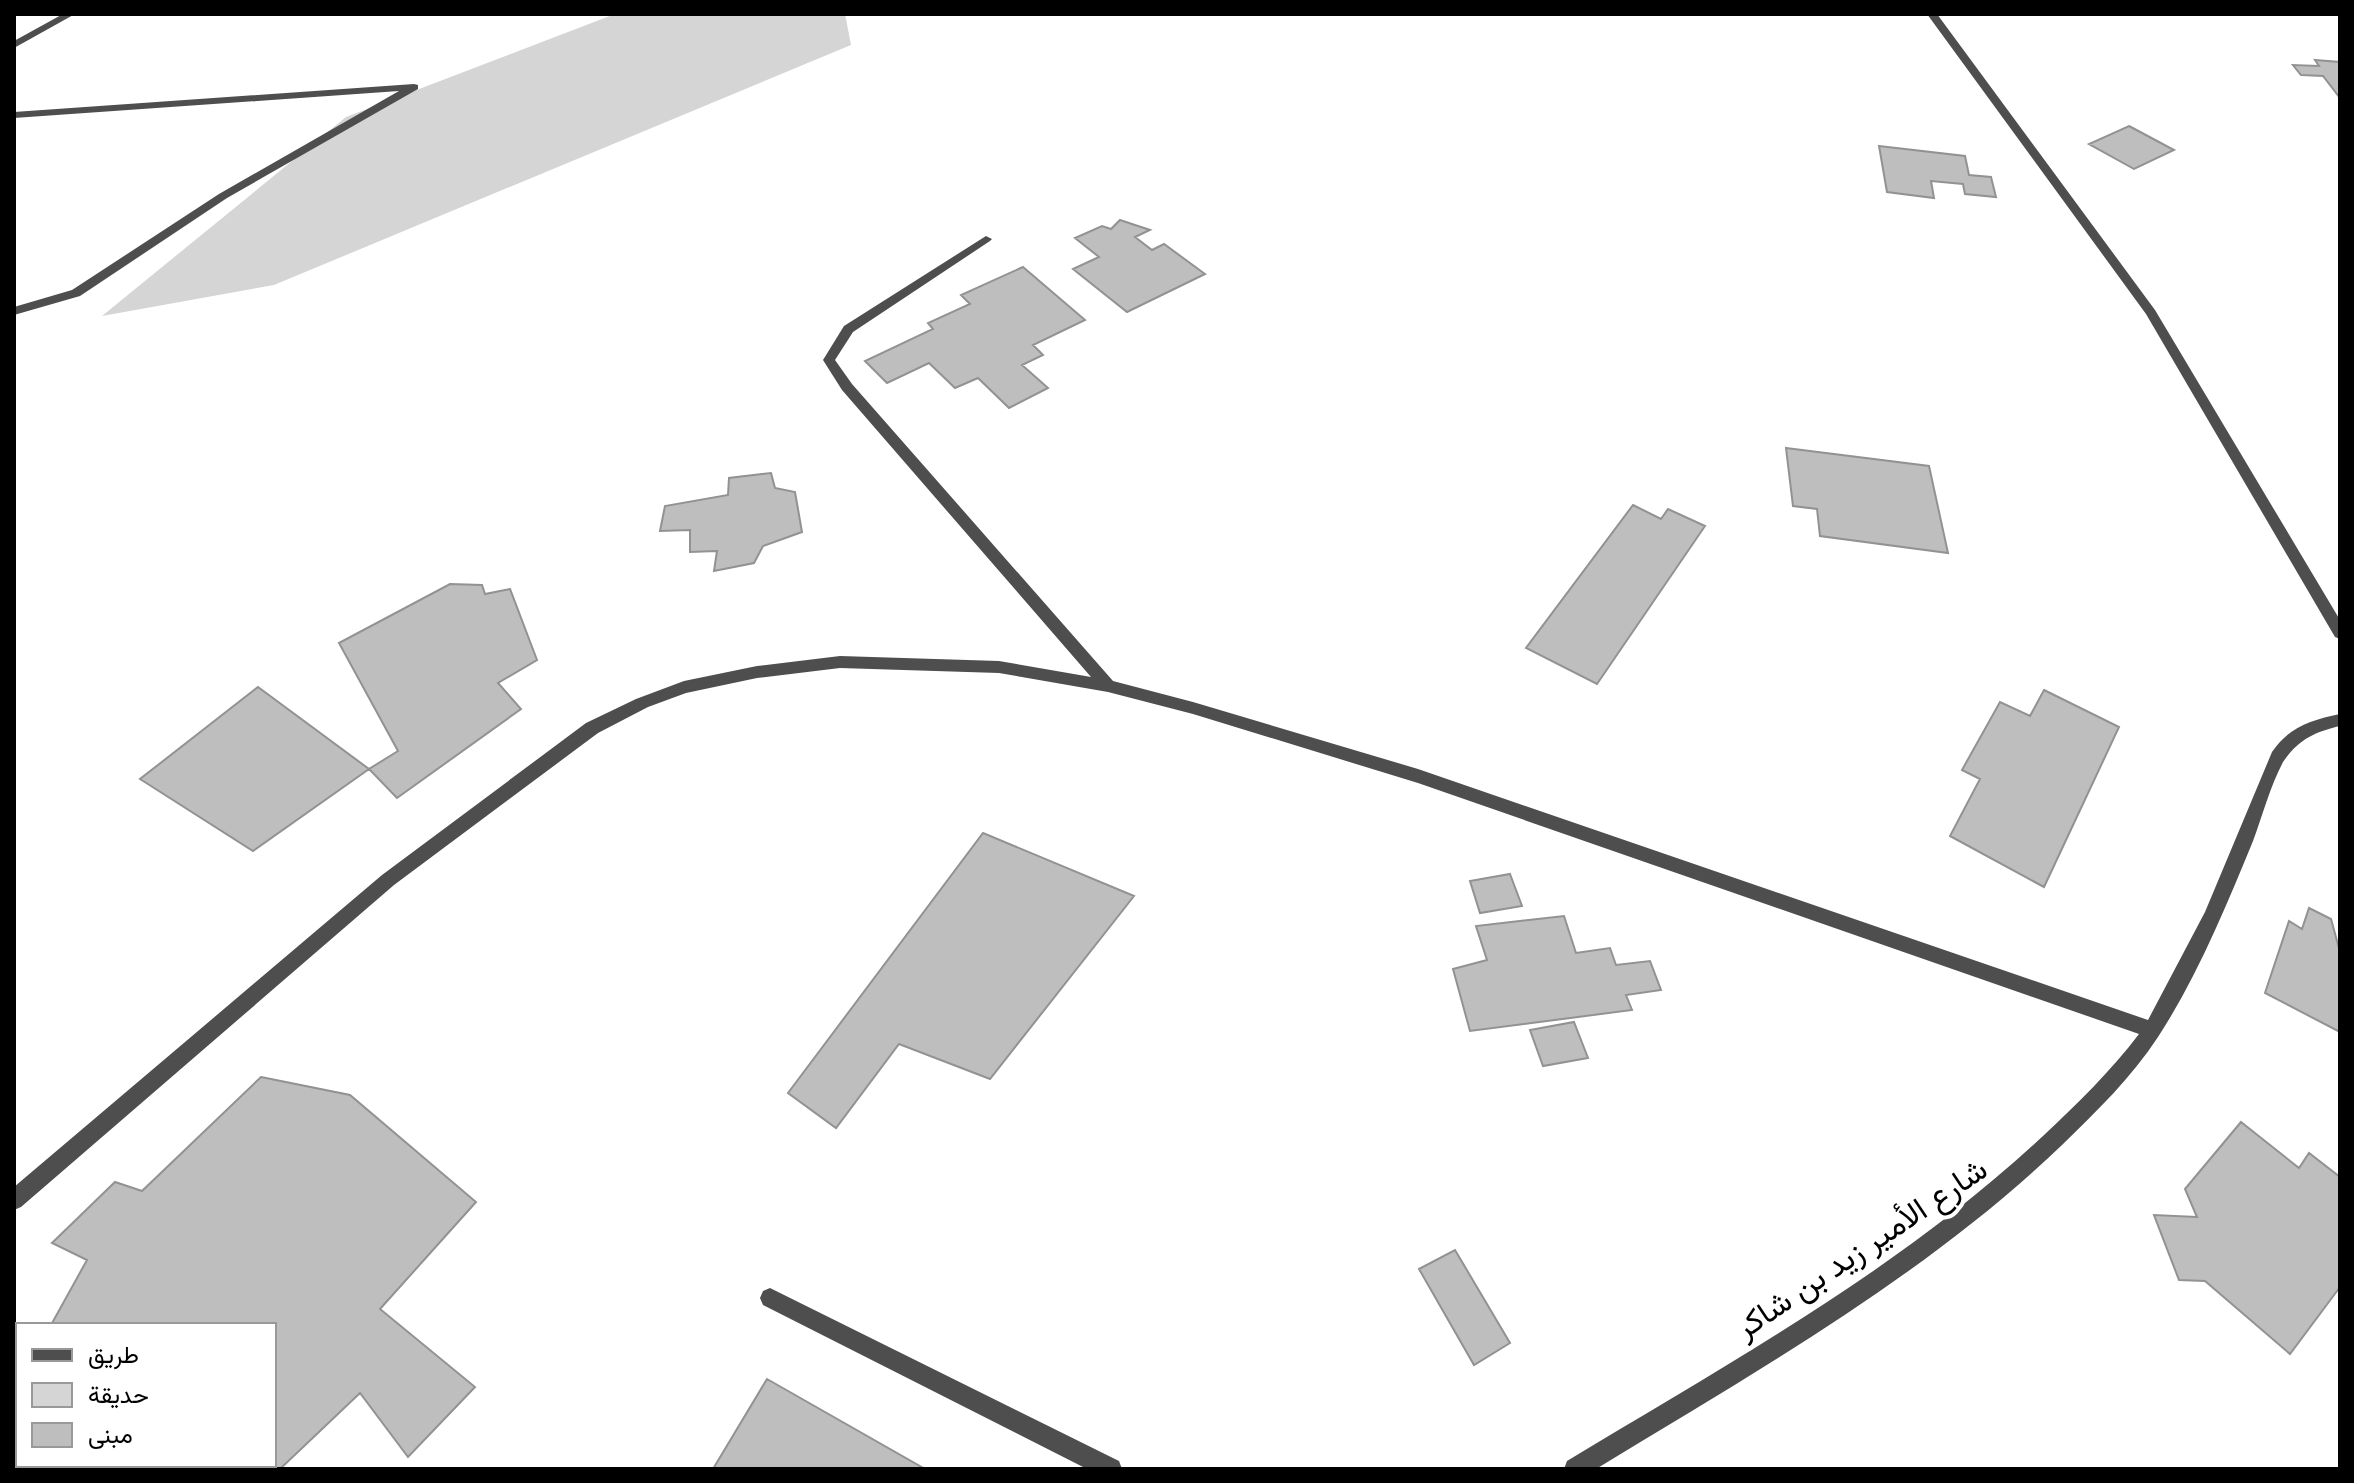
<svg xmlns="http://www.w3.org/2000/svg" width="2354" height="1483" font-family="'Space Grotesk',Vazirmatn,sans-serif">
<rect width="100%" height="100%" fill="#fff"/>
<path fill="#d5d5d5" d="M 615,14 L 845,14 L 851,45 L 274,285 L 102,316 L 346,117 Z"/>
<path fill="#bebebe" stroke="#929292" stroke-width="2" d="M 2315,60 L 2340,62 L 2340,98 L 2323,76 L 2301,75 L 2293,65 L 2319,66 Z
M 2129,126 L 2174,150 L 2134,169 L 2089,144 Z
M 1879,146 L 1965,156 L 1969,175 L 1991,177 L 1996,197 L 1965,194 L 1963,184 L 1931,181 L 1934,198 L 1887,192 Z
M 1120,220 L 1150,230 L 1135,237 L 1152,250 L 1164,244 L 1205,274 L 1127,312 L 1073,269 L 1099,257 L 1075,238 L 1102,226 L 1111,229 Z
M 1023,267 L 1085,320 L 1033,345 L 1043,355 L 1022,365 L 1048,388 L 1009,408 L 978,378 L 955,388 L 929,363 L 887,383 L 865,361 L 933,329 L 928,323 L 970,304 L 961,295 Z
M 1786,448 L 1929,466 L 1948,553 L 1820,536 L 1817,509 L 1793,506 Z
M 771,473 L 775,488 L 795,492 L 802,532 L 763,546 L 754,563 L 714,571 L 717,551 L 690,552 L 690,530 L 660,531 L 665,506 L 728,495 L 729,478 Z
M 1633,505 L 1661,519 L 1668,509 L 1705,526 L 1597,684 L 1526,648 Z
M 450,584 L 482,585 L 485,594 L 510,589 L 537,660 L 498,683 L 521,709 L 397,798 L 369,769 L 398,751 L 339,643 Z
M 258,687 L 369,769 L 253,851 L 140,779 Z
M 2044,690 L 2119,727 L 2044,887 L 1950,836 L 1980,779 L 1962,770 L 2000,702 L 2030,716 Z
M 983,833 L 1134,896 L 990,1079 L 899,1044 L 836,1128 L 788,1093 Z
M 1510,874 L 1522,906 L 1480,913 L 1470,881 Z
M 2309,908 L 2331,919 L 2340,952 L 2340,1032 L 2265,993 L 2289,921 L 2302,929 Z
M 1564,916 L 1576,953 L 1610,948 L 1616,965 L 1650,961 L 1661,990 L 1626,995 L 1632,1010 L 1470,1031 L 1453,969 L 1487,960 L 1476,926 Z
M 1574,1022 L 1588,1058 L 1543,1066 L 1530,1030 Z
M 261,1077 L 350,1095 L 476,1202 L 380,1309 L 475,1387 L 408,1457 L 360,1393 L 280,1469 L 244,1469 L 241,1465 L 274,1465 L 274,1325 L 51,1325 L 87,1260 L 52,1243 L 115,1182 L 142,1191 Z
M 2241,1122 L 2299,1168 L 2309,1153 L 2340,1177 L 2340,1287 L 2290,1354 L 2205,1281 L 2179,1280 L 2154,1215 L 2197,1217 L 2185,1189 Z
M 1455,1250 L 1510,1343 L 1474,1365 L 1419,1269 Z
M 767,1379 L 925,1469 L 713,1469 Z"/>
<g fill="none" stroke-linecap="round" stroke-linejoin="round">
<path fill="#4e4e4e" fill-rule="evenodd" d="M 1927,14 L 1937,14 L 2155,310 L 2340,620 L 2340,639 L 2335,637 L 2146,314 Z
M 770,1288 L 1119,1461 L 1122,1469 L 1087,1469 L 763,1305 L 760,1298 L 763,1291 Z"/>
<path fill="#4e4e4e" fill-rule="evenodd" d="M 63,14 L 75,14 L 14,48 L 14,41 Z
M 414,84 L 418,85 L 418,89 L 227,198 L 80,296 L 14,315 L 14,307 L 72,290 L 219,194 L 399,91 L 14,118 L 14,112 Z
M 986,236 L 992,239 L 990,241 L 853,332 L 835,360 L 852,384 L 1113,681 L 1193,702 L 1418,769 L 2148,1020 L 2205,912 L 2272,752 C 2289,727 2311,720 2340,714 L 2340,726 C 2314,732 2298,740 2283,762 C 2270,787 2263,814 2253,841 C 2226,907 2197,977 2158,1037 C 2132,1077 2096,1112 2062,1145 C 1924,1277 1758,1370 1596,1469 L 1564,1469 L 1567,1461 C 1731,1362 1902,1268 2043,1136 C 2077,1104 2111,1071 2139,1034 L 1418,783 L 1193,714 L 1108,692 L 999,673 L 840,668 L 757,678 L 686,693 L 648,707 L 598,733 L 394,885 L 21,1207 L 14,1210 L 14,1187 L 382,875 L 586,723 L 636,699 L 684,681 L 757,666 L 840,656 L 999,661 L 1091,677 L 842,390 L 823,360 L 844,326 Z"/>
</g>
<g text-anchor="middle" stroke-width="8" stroke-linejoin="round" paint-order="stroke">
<g font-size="32" fill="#000" stroke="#fff">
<text transform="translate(1861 1248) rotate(-34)" y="11">شارع الأمير زيد بن شاكر</text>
</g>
</g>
<rect width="2354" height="1483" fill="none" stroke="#000000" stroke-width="32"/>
<rect x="16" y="1323" width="260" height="144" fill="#ffffff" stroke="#999999" stroke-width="2"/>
<rect x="32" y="1349" width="40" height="12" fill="#4e4e4e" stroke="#999999" stroke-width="2"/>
<text x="88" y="1363" font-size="24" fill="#000000">طريق</text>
<rect x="32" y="1383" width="40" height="24" fill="#d5d5d5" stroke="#999999" stroke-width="2"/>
<text x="88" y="1403" font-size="24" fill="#000000">حديقة</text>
<rect x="32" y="1423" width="40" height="24" fill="#bebebe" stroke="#999999" stroke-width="2"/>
<text x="88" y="1443" font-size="24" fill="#000000">مبنى</text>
</svg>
